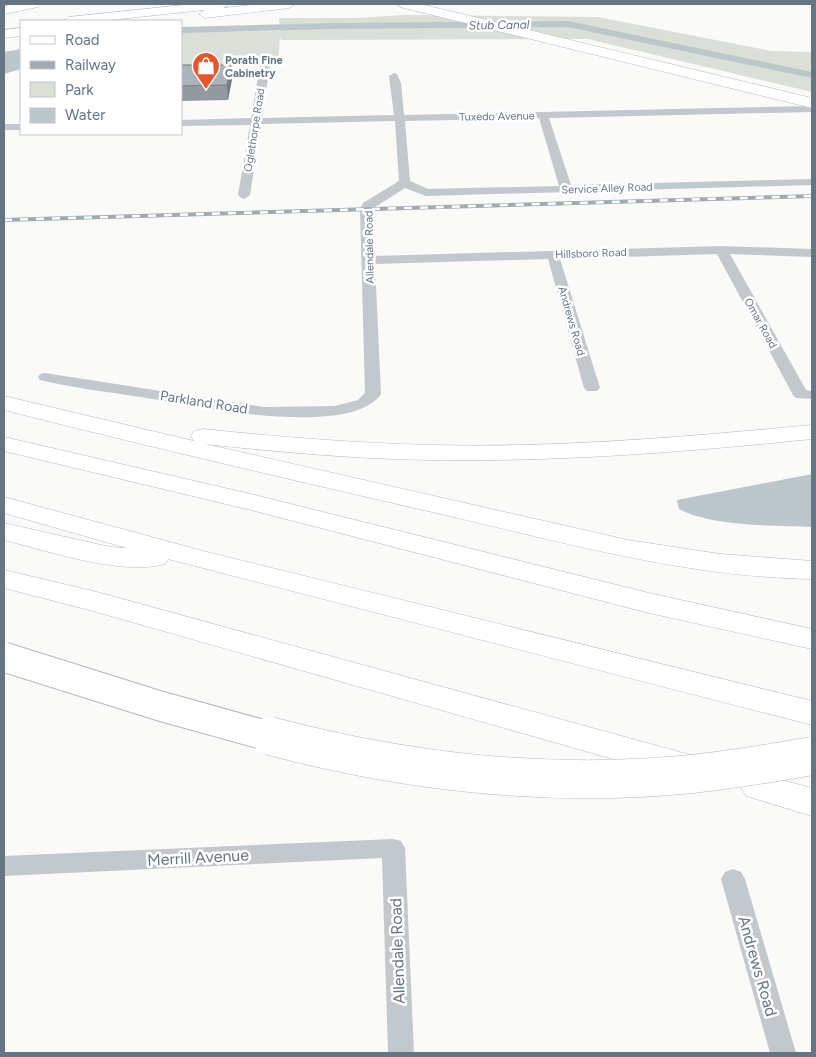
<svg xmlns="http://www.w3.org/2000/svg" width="816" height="1057" font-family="Figtree,sans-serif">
<rect width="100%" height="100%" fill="#fafaf8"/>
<path fill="#dadfd7" d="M 404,15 L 598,17 L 771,51 L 812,52 L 812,92 L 588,39 L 281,40 L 280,37 L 278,65 L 181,65 L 181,32 L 280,31 L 279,18 L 358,18 Z"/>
<path fill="#bbc7cb" d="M 21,49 L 21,69 L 4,74 L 4,52 Z
M 812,474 L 812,527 C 773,525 713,527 679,509 L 677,500 Z"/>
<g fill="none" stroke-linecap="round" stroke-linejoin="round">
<path fill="#bbc7cb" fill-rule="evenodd" d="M 568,21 L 812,72 L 812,78 L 568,27 L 336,29 L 181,33 L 181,27 L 336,23 Z"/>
<defs>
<path id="secondary" d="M 17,4 L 40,4 L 38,7 L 4,14 L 4,6 Z
M 193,4 L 229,4 L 223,8 L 100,21 L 63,21 L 69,17 Z
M 261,4 L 295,4 L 289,8 L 205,18 L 199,14 L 205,10 Z
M 21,28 L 21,36 L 4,38 L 4,30 Z"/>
<path id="highway" d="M 398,4 L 420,4 L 812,98 L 812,108 L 400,7 Z
M 4,396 L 194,441 L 191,436 L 194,431 L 203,429 C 279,437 354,443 430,445 C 557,448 685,437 812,425 L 812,439 C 685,452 559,462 431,460 C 355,459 280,452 205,444 L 628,540 L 720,554 L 812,561 L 812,579 C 687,577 566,543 445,515 C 297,481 150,447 4,410 Z
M 4,437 L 255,495 L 649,593 L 812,629 L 812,649 L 649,613 L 251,510 L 4,451 Z
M 4,497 L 207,552 L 812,701 L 812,725 L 168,559 L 165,564 C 122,576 48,551 4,540 L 4,523 L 110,547 L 127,548 L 4,513 Z
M 4,570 L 97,592 L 687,754 L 699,758 L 704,767 L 699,776 L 687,780 L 93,611 L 4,588 Z
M 758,774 L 812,788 L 812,816 L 746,796 L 741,787 L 746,778 Z"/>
</defs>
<use href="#secondary" stroke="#b3babf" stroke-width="1"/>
<use href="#highway" stroke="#b4b9bd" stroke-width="1"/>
<path fill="#c3c8cc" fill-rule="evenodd" d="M 265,62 L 270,65 L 262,118 L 394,115 L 389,76 L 394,73 L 397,74 L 401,83 L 404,115 L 812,106 L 812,112 L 549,118 L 571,185 L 812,179 L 812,185 L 426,196 L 405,188 L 372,209 L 374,256 L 721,246 L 812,249 L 812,257 L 730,254 L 806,390 L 812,391 L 812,399 L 796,398 L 793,395 L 717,254 L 560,259 L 600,388 L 597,391 L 587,391 L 584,388 L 548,259 L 375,264 L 381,394 C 349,440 190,405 141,397 C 108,392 73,388 40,380 L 38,377 L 40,374 L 45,373 L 264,407 L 335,406 L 358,400 L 365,393 L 360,209 L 363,203 L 399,181 L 395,121 L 261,124 L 250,195 L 244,199 L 240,197 L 238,195 L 250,125 L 181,126 L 181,120 L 251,118 L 260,65 ZM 539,118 L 559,186 L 428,189 L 410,181 L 405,121 Z
M 4,124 L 21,124 L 21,130 L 4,130 Z
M 393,839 L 401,841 L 405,848 L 414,1053 L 388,1053 L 382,858 L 4,876 L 4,856 Z
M 733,869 L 741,872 L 745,879 L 796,1053 L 770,1053 L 721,879 L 725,872 Z"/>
<use href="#secondary" fill="#fff" fill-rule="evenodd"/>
<use href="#highway" fill="#fff" fill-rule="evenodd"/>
<defs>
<path id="rail" d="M 4,220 L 812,196"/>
</defs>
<use href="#rail" stroke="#a2aab0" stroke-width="4"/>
<use href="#rail" stroke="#fff" stroke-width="2.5" stroke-dasharray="8" stroke-linecap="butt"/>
<defs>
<path id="highway-bridge-far1" d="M 4,657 L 160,706 L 275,738"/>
<path id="highway-bridge" d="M 270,736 C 406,772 551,788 692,774 C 732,770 772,763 812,756"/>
</defs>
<use href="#highway-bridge-far1" stroke="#b4b9bd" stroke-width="31" stroke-linecap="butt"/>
<use href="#highway-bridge" stroke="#b4b9bd" stroke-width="39" stroke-linecap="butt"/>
<use href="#highway-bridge-far1" stroke="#fff" stroke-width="29"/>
<use href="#highway-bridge" stroke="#fff" stroke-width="38"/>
</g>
<path fill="#929a9f" d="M 181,65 L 231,65 L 232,79 L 228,100 L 181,101 Z"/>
<path fill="#777d82" d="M 231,65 L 232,79 L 228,100 L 227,85 Z"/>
<path fill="#aab3b9" stroke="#777d82" d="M 181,65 L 231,65 L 227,85 L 181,86 Z"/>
<defs>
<symbol id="shop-pin" viewBox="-11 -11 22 30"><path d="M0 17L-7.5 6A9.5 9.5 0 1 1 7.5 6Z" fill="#e4572e" stroke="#fff"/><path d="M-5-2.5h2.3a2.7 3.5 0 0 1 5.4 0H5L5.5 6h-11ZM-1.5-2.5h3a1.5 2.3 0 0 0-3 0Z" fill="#fff"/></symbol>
</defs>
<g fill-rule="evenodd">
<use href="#shop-pin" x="190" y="50" width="32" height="43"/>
</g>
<g text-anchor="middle" stroke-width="5" stroke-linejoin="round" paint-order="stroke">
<g font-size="11" font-weight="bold" fill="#657683" stroke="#fff" text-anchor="start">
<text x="225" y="64">Porath Fine<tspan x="225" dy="13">Cabinetry</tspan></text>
</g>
<g font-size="11" fill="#657683" stroke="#fff">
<text transform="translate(497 116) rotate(-1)" y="4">Tuxedo Avenue</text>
<text transform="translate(254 130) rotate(-81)" y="4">Oglethorpe Road</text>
<text transform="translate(607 188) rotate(-2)" y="4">Service Alley Road</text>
<text transform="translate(369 247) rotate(-91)" y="4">Allendale Road</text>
<text transform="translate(591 253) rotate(-2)" y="4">Hillsboro Road</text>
<text transform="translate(572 321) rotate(74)" y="4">Andrews Road</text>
<text transform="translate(761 323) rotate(61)" y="4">Omar Road</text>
</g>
<g font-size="12" font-style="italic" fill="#60757c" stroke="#fff">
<text transform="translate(499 25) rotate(-1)" y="4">Stub Canal</text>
</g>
<g font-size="14" fill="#657683" stroke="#fff">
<text transform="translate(204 402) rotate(9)" y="5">Parkland Road</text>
</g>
<g font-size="16" fill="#657683" stroke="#fff">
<text transform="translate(198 857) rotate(-3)" y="6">Merrill Avenue</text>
<text transform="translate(397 951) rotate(-92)" y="6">Allendale Road</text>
<text transform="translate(758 966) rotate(74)" y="6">Andrews Road</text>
</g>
</g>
<rect width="816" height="1057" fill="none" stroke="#657683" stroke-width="10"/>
<rect x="20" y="20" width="162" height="115" fill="#ffffff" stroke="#c1c8cd"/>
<rect x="30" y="36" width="25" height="8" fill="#ffffff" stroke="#c1c8cd"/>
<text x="65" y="45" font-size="15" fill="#657683">Road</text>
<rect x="30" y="61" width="25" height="8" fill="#a2aab0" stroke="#c1c8cd"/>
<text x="65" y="70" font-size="15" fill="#657683">Railway</text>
<rect x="30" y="82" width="25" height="15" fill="#dadfd7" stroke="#c1c8cd"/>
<text x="65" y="95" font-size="15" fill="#657683">Park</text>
<rect x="30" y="108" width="25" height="15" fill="#bbc7cb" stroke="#c1c8cd"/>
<text x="65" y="120" font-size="15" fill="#657683">Water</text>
</svg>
